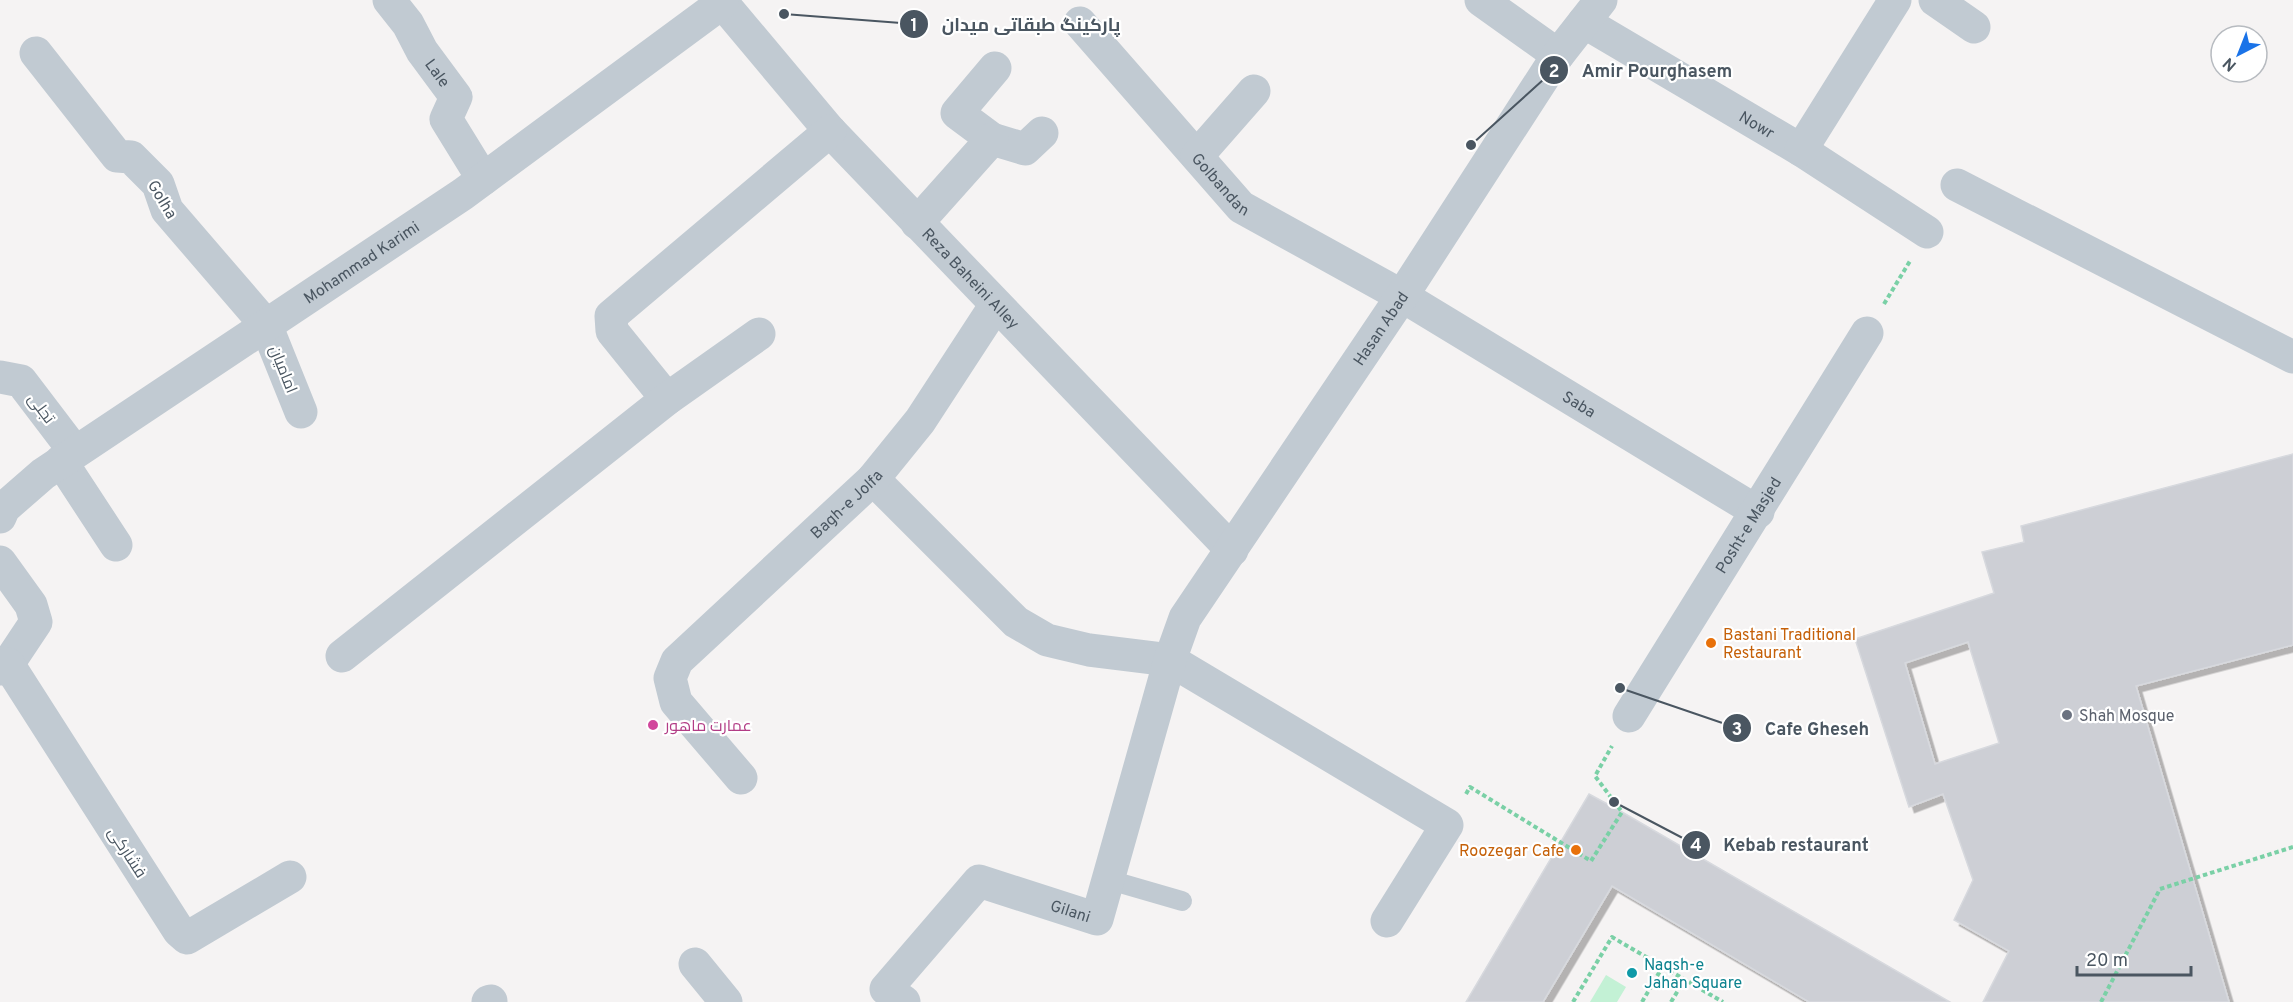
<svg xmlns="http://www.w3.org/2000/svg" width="2293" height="1002" font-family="Overpass,Cairo,sans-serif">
<defs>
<filter id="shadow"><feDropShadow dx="5.5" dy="5.5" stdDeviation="0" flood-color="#0004"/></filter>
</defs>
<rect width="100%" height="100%" fill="#f5f3f3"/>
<path fill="#c3f1d5" d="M 1606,975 L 1626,987 L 1617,1002 L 1590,1002 Z"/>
<path fill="#cdcfd5" stroke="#d7d9de" stroke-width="1.5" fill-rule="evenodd" filter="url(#shadow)" d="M 2293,454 L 2293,645 L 2136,686 L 2229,1002 L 1983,1002 L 2009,951 L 1954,920 L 1973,880 L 1943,794 L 1909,807 L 1855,639 L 1994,593 L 1982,552 L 2024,542 L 2021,526 ZM 1968,642 L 1999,743 L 1935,764 L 1905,663 Z
M 1589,794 L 1622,812 L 1950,1002 L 1809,1002 L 1612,886 L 1543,1002 L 1466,1002 Z"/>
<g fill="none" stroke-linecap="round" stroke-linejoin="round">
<path stroke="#7ad0a6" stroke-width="4" stroke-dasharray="4.5 3" stroke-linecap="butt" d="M 1884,304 L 1910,261
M 1466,794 L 1470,787 L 1591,861 L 1622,812 L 1595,776 L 1612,746
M 1573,1002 L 1612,937 L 1723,1002
M 1642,1002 L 1663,966
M 1671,1002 L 1685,979
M 2101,1002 L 2160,889 L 2293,847"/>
<path stroke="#c1cad2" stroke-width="20" d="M 1106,879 L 1182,901"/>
<g stroke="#c1cad2" stroke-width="33">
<path id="s1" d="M 389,0 L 408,24 L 422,51 L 456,97 L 446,119 L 483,179"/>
<path id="s2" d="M 720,0 L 830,131 L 1232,550"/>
<path d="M 1481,0 L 1558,55"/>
<path d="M 1935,0 L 1974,27"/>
<path id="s3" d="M 1584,22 L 1801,150 L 1927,232"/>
<path id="s4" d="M 1080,23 L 1241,207 L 1402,296 L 1758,512"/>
<path d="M 36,53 L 117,156 L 131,157 L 158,184 L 167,210 L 266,325 L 301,412"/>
<path d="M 995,68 L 957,113 L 992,139 L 1025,149 L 1042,133"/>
<path d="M 1801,150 L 1895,0"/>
<path d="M 1197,156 L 1254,91"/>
<path d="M 1957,185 L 2293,357"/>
<path d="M 917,223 L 992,139"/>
<path d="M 0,377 L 21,381 L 75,452"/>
<path d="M 667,399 L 612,331 L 611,316 L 830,131"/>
<path d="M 61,461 L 116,545"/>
<path d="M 873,479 L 1016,622 L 1047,640 L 1089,650 L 1170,660 L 1447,825 L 1387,921"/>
<path id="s5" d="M 0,517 L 4,508 L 43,474 L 463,194 L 722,3"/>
<path d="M 0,562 L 31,605 L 36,622 L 8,664 L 0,669"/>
<path d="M 342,656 L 667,399 L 759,334"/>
<path d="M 8,664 L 179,931 L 187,938 L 290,877"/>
<path id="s6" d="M 1629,716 L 1867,333"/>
<path id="s7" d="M 741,778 L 676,702 L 670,678 L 677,661 L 873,479 L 920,421 L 995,306"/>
<path d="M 695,964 L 726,1002"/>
<path d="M 488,1002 L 491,1001"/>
<path id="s8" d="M 904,1002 L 886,989 L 979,881 L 1097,919 L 1170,660 L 1185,618 L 1402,296 L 1558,55 L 1601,0"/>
</g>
</g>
<g fill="#e8710a" stroke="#fff" stroke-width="2">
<circle cx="1711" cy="643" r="6"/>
<circle cx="1576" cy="850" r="6"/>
</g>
<circle fill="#6b7280" stroke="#fff" stroke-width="2" cx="2067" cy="715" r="6"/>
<circle fill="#d1479c" stroke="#fff" stroke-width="2" cx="653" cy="725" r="6"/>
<circle fill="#0f9aa8" stroke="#fff" stroke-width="2" cx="1632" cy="973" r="6"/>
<g text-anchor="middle" stroke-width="4.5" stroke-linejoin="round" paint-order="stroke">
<g font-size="16" fill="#4a5661" stroke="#fff">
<text dy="6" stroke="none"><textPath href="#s1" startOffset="88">Lale</textPath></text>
<text dy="6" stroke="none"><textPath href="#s3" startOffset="201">Nowr</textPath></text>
<text dy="6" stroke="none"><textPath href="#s4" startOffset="214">Golbandan</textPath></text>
<text transform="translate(163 199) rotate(59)" y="6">Golha</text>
<text dy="6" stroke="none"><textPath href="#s5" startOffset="444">Mohammad Karimi</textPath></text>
<text dy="6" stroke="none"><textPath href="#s2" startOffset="375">Reza Baheini Alley</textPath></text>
<text dy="6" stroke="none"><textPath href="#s8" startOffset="952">Hasan Abad</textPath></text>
<text transform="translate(284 369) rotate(68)" y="6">امامیان</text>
<text dy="6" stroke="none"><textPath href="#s4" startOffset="636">Saba</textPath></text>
<text transform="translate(42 408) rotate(53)" y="6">تجلی</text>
<text dy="6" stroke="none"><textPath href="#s7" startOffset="374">Bagh-e Jolfa</textPath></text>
<text dy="6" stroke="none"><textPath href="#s6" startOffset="225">Posht-e Masjed</textPath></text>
<text transform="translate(128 852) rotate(57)" y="6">فشارکی</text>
<text dy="6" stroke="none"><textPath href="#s8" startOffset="261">Gilani</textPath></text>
</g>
<g font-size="16" fill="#c56008" stroke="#fff" text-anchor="start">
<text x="1723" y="640">Bastani Traditional<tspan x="1723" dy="18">Restaurant</tspan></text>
<text x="1564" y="856" text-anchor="end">Roozegar Cafe</text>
</g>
<g font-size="16" fill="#5b616d" stroke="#fff" text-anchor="start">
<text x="2079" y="721">Shah Mosque</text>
</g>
<g font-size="16" fill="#b23c85" stroke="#fff" text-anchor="start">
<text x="665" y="731">عمارت ماهور</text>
</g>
<g font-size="16" fill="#0d838f" stroke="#fff" text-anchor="start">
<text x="1644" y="970">Naqsh-e<tspan x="1644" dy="18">Jahan Square</tspan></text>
</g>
</g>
<path fill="none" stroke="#4a5661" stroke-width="2" d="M784 14L914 24M1471 145L1554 70M1620 688L1737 728M1614 802L1696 845"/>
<g fill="#4a5661" stroke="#fff" stroke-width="2">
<circle cx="784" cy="14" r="6"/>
<circle cx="1471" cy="145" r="6"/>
<circle cx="1620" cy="688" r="6"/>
<circle cx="1614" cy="802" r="6"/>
<circle cx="914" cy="24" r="15"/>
<circle cx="1554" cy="70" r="15"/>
<circle cx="1737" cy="728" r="15"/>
<circle cx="1696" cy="845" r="15"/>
</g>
<g font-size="18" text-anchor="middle" font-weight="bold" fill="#fff">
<text x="914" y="31">1</text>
<text x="1554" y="77">2</text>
<text x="1737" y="735">3</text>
<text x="1696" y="851">4</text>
</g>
<g font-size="18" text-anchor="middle" font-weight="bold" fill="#4a5661" stroke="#fff" stroke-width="4.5" stroke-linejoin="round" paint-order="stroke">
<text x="1031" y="31">پارکینگ طبقاتی میدان</text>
<text x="1657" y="77">Amir Pourghasem</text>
<text x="1817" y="735">Cafe Gheseh</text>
<text x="1796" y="851">Kebab restaurant</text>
</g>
<g transform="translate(2239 54) rotate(222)"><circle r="28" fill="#ffffff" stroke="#b7bbc0" stroke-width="1.5"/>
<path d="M0-4.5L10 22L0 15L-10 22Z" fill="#1a73e8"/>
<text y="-9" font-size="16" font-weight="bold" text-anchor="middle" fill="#4a5661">N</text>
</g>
<path d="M2077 966v9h114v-9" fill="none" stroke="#4a5661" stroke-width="3"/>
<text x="2086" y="966" font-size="18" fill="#4a5661" stroke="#ffffff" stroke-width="4.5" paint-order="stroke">20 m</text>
</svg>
